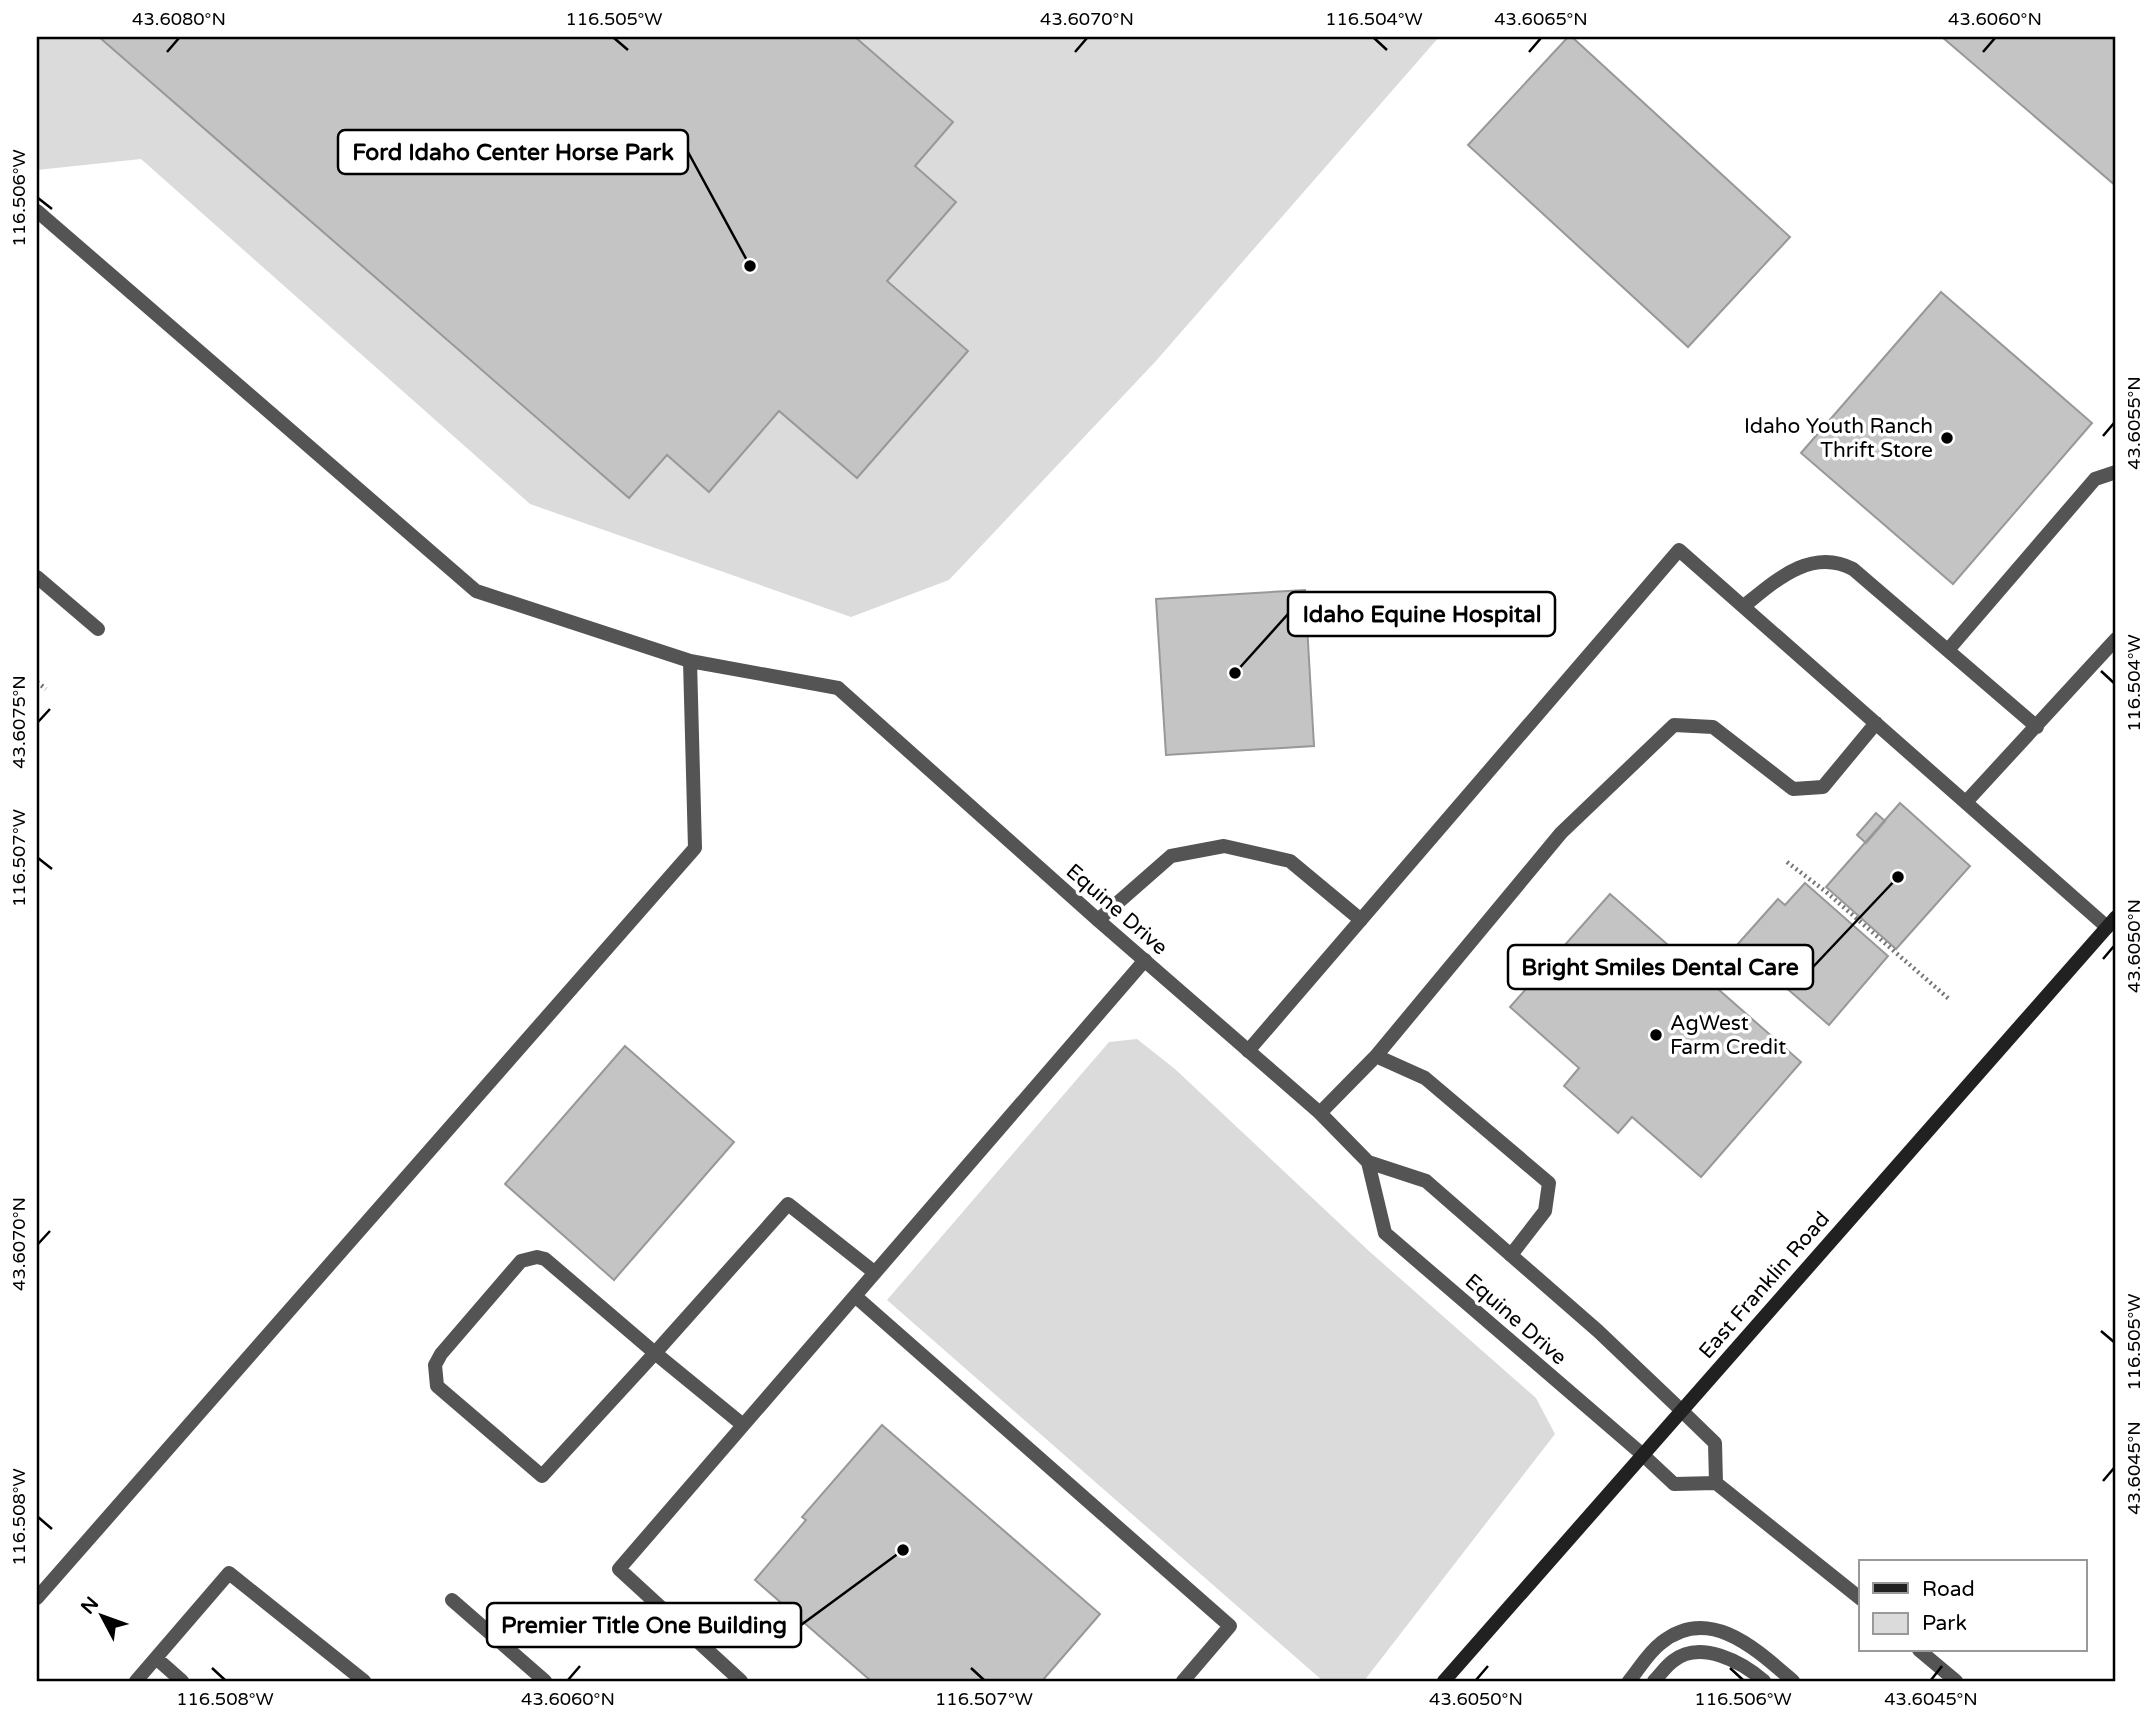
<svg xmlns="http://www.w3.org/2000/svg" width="2153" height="1718" font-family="'Varela Round',sans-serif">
<rect width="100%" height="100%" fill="#fff"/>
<path fill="#dbdbdb" d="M 37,37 L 1439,37 L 1155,362 L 949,580 L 851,617 L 530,504 L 141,159 L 37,170 Z
M 1137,1039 L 1175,1069 L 1370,1252 L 1536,1398 L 1555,1434 L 1364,1681 L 1323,1681 L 887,1300 L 1109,1042 Z"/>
<path fill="#c4c4c4" stroke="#989898" stroke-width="2" d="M 99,37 L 855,37 L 953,122 L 915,166 L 956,202 L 887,281 L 968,351 L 857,478 L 779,411 L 709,492 L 667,455 L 629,498 Z
M 1568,37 L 1572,37 L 1790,237 L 1688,347 L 1468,145 Z
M 1942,37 L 2116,37 L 2116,186 Z
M 1941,292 L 2092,423 L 1953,584 L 1801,453 Z
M 1305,590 L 1314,746 L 1166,755 L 1156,599 Z
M 1900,803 L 1970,866 L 1896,949 L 1826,887 Z
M 1876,813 L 1885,821 L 1866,843 L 1857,835 Z
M 1805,883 L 1888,956 L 1829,1025 L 1737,945 L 1778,899 L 1785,905 Z
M 1610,894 L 1801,1062 L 1701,1177 L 1632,1117 L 1618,1133 L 1564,1086 L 1579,1068 L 1510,1007 Z
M 625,1046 L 734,1142 L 614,1280 L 505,1184 Z
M 882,1425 L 1100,1614 L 1042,1681 L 871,1681 L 755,1580 L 806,1520 L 802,1517 Z"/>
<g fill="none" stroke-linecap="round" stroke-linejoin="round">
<path stroke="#767676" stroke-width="4.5" stroke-dasharray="2 3.5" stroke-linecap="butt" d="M 37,682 L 46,689
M 1787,862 L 1825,891 L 1949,999"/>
<path stroke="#545454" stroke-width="14" d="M 37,211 L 476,591 L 690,661 L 838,688
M 37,577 L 98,629
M 1744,606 C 1775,581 1811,547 1853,569 L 2037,727
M 1948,650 L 2095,479 L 2116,472
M 1966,802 L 2116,639
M 1098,920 L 1171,856 L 1224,846 L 1290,861 L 1361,920
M 1248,1051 L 1679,550 L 2107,927
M 1376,1056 L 1561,833 L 1674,725 L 1713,727 L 1793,789 L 1823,787 L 1876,723
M 1320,1113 L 1376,1056 L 1425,1078 L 1549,1183 L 1545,1211 L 1511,1255
M 855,1296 L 1230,1626 L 1183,1681
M 743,1425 L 655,1353 L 542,1476 L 437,1386 L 435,1365 L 441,1354 L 521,1261 L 537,1257 L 545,1259 L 655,1353 L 788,1204 L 874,1272
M 37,1598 L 695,848 L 690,661
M 452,1600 L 545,1681
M 156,1658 L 182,1681
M 136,1681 L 229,1573 L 364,1681
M 741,1681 L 619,1569 L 1145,960
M 1629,1681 C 1639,1669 1648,1653 1661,1643 C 1709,1604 1756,1649 1793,1681
M 1654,1681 C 1660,1675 1666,1666 1673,1661 C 1700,1639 1742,1662 1764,1681"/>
<path stroke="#545454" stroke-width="14" d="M 838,688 L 1098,920 L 1320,1113 L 1368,1162 L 1426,1181 L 1598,1331 L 1682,1411
M 1368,1162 L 1385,1233 L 1643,1455"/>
<path stroke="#545454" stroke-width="14" d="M 1682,1411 L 1715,1443 L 1716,1483
M 1643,1455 L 1674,1484 L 1716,1483 L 1861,1599
M 1919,1650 L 1956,1681"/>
<path stroke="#212121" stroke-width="14" d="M 1444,1681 L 2116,917"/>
</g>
<path fill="none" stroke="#000" stroke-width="2.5" d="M 614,38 L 628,50M 1374,38 L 1387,50M 167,52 L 179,38M 1075,52 L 1087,38M 1529,52 L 1541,38M 1983,52 L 1995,38M 38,198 L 52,209M 2103,436 L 2114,423M 2101,671 L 2114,683M 38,722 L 50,709M 38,858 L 52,869M 2103,959 L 2114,946M 38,1244 L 50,1231M 2101,1331 L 2114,1342M 2103,1481 L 2114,1468M 38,1517 L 52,1529M 212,1668 L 225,1680M 971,1668 L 984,1680M 1730,1668 L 1743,1680M 568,1680 L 580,1666M 1476,1680 L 1488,1666M 1931,1680 L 1942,1666"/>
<g fill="#000" stroke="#fff" stroke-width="2.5">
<circle cx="1947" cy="438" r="7"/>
<circle cx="1656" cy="1035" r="7"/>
</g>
<g text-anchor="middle" stroke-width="7" stroke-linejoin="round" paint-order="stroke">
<g font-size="21" fill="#000" stroke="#fff" text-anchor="end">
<text x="1933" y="433">Idaho Youth Ranch<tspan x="1933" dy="24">Thrift Store</tspan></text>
<text x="1670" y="1030" text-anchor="start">AgWest<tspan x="1670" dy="24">Farm Credit</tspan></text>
</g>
<g font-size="21" fill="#000" stroke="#fff">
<text transform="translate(1117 909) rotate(41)" y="7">Equine Drive</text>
<text transform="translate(1764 1285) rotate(-49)" y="7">East Franklin Road</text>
<text transform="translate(1516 1319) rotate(41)" y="7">Equine Drive</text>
</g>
</g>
<path fill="none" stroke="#000" stroke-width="2.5" d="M750 266L688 152M1235 673L1288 614M1898 877L1813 967M903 1550L801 1625"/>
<g fill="#000" stroke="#fff" stroke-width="2.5">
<circle cx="750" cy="266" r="7"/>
<circle cx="1235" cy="673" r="7"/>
<circle cx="1898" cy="877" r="7"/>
<circle cx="903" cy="1550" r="7"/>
</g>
<g fill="#fff" stroke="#000" stroke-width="2.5">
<rect x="338" y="130" width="350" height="44" rx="7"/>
<rect x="1288" y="592" width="267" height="44" rx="7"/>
<rect x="1508" y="945" width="305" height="44" rx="7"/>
<rect x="487" y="1603" width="314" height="44" rx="7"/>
</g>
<g font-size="23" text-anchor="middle" font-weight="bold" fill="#000">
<text x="513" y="160">Ford Idaho Center Horse Park</text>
<text x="1422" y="622">Idaho Equine Hospital</text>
<text x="1660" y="975">Bright Smiles Dental Care</text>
<text x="644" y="1633">Premier Title One Building</text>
</g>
<rect width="2153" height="1718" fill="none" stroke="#ffffff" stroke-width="77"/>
<rect x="1859" y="1560" width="228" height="91" fill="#ffffff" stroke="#999999" stroke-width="2"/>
<rect x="1873" y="1583" width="35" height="10" fill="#212121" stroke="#999999" stroke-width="2"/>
<text x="1922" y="1596" font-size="21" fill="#000000">Road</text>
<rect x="1873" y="1613" width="35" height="21" fill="#dbdbdb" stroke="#999999" stroke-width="2"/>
<text x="1922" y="1630" font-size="21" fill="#000000">Park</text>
<g transform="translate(102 1616) rotate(311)" stroke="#ffffff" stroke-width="5" paint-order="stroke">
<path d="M0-5L12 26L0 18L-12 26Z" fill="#000000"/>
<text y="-10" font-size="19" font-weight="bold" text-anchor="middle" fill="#000000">N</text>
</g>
<rect x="38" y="38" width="2076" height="1642" fill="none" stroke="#000" stroke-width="2.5"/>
<g font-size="18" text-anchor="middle" fill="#000">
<text x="179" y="25">43.6080°N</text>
<text x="614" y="25">116.505°W</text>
<text x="1087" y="25">43.6070°N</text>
<text x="1374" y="25">116.504°W</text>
<text x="1541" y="25">43.6065°N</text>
<text x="1995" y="25">43.6060°N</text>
<text transform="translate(19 198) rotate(-90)" y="6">116.506°W</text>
<text transform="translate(2134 423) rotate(-90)" y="6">43.6055°N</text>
<text transform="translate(2134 683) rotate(-90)" y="6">116.504°W</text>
<text transform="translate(19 722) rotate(-90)" y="6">43.6075°N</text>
<text transform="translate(19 858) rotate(-90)" y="6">116.507°W</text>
<text transform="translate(2134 946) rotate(-90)" y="6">43.6050°N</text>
<text transform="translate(19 1244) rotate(-90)" y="6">43.6070°N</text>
<text transform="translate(2134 1342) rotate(-90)" y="6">116.505°W</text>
<text transform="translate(2134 1468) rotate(-90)" y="6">43.6045°N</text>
<text transform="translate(19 1517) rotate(-90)" y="6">116.508°W</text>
<text x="225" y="1705">116.508°W</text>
<text x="568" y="1705">43.6060°N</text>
<text x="984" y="1705">116.507°W</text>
<text x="1476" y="1705">43.6050°N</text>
<text x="1743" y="1705">116.506°W</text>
<text x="1931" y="1705">43.6045°N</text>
</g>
</svg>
